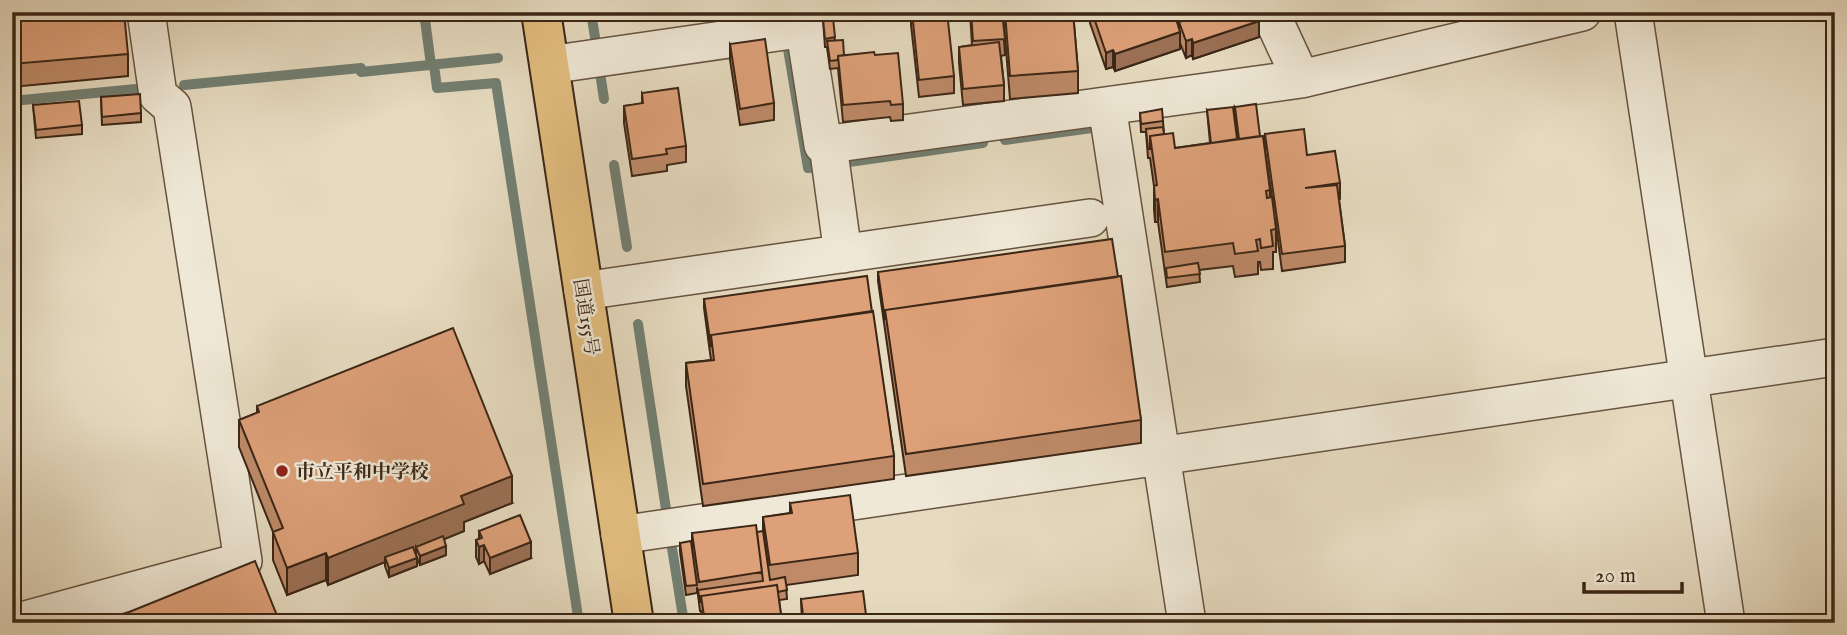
<svg xmlns="http://www.w3.org/2000/svg" width="1847" height="635" font-family="'IM FELL English','Noto Serif JP',serif">
<rect width="100%" height="100%" fill="#e6dbc0"/>
<filter id="stains"><feTurbulence type="fractalNoise" baseFrequency=".00286" numOctaves="4"/><feColorMatrix values="0 0 0 0 .2 0 0 0 0 .09 0 0 0 0 .02 0 0 0 .5 -.17"/></filter>
<radialGradient id="worn" r=".72"><stop offset=".6" stop-color="#630" stop-opacity="0"/><stop offset="1" stop-color="#630" stop-opacity=".3"/></radialGradient>
<g fill="none" stroke-linecap="round" stroke-linejoin="round">
<path stroke="#727f72" stroke-width="10" d="M 424,12 L 431,65
M 591,12 L 596,44
M 788,49 L 808,168 L 818,167
M 434,65 L 437,88 L 496,83 L 579,623
M 599,66 L 604,99
M 184,85 L 361,68 L 361,72 L 498,58
M 12,101 L 136,89
M 1005,140 L 1099,127
M 842,163 L 983,143
M 614,165 L 627,247
M 638,324 L 667,516
M 671,542 L 684,623"/>
<defs>
<path id="minor" d="M 802,12 L 823,145 L 1301,79 L 1582,12
M 1270,12 L 1301,79
M 1633,12 L 1726,623
M 549,65 L 805,28
M 1107,106 L 1187,623
M 828,145 L 843,254
M 583,291 L 1090,218
M 620,535 L 1835,357
M 14,623 L 243,561 L 172,107 L 158,95 L 146,12"/>
<path id="highway" d="M 541,12 L 634,623"/>
</defs>
<use href="#minor" stroke="#665340" stroke-width="40"/>
<use href="#highway" stroke="#3b2616" stroke-width="42"/>
<use href="#minor" stroke="#efe8d6" stroke-width="37"/>
<use href="#highway" stroke="#e3be80" stroke-width="38"/>
</g>
<path fill="#be8a68" stroke="#3b2616" stroke-width="2" d="M 12,12 L 128,54 L 128,76 L 12,87 Z
M 911,12 L 954,76 L 954,93 L 919,97 L 911,25 Z
M 970,12 L 1002,12 L 1005,55 L 1001,56 L 1004,85 L 1004,101 L 963,105 L 959,63 L 959,47 L 972,45 Z
M 1003,12 L 1073,12 L 1078,71 L 1078,93 L 1010,99 Z
M 1090,12 L 1174,12 L 1179,28 L 1179,22 L 1182,21 L 1179,12 L 1256,12 L 1259,37 L 1193,59 L 1192,55 L 1186,58 L 1180,43 L 1180,49 L 1115,71 L 1113,67 L 1106,69 L 1090,23 Z
M 823,19 L 844,55 L 875,55 L 903,104 L 903,120 L 891,121 L 890,117 L 843,122 L 838,68 L 830,69 L 827,47 L 825,47 Z
M 730,44 L 774,103 L 774,120 L 740,125 L 730,60 Z
M 642,93 L 686,146 L 686,162 L 667,165 L 667,171 L 632,176 L 624,123 L 624,106 L 642,104 Z
M 101,97 L 141,113 L 141,122 L 102,125 Z
M 33,105 L 82,125 L 82,134 L 36,138 Z
M 1235,107 L 1260,136 L 1270,190 L 1270,197 L 1272,197 L 1265,151 L 1265,134 L 1307,155 L 1340,183 L 1340,199 L 1339,200 L 1345,246 L 1345,262 L 1282,271 L 1275,218 L 1276,229 L 1276,252 L 1273,252 L 1273,269 L 1261,270 L 1260,262 L 1258,262 L 1258,274 L 1235,277 L 1233,266 L 1199,270 L 1200,282 L 1167,287 L 1158,222 L 1155,222 L 1154,209 L 1154,186 L 1150,158 L 1148,158 L 1146,132 L 1141,132 L 1140,113 L 1163,121 L 1164,134 L 1175,148 L 1210,143 L 1207,110 L 1238,139 Z
M 878,272 L 1118,277 L 1141,420 L 1141,443 L 906,476 L 878,281 Z
M 704,299 L 872,312 L 894,456 L 894,479 L 703,506 L 686,386 L 686,363 L 711,360 L 704,308 Z
M 257,406 L 512,503 L 464,522 L 464,531 L 444,539 L 446,555 L 420,565 L 416,556 L 416,550 L 415,551 L 417,566 L 389,577 L 385,566 L 385,562 L 328,585 L 326,580 L 287,595 L 273,560 L 273,532 L 239,447 L 239,420 L 257,413 Z
M 790,503 L 858,553 L 858,575 L 786,585 L 787,599 L 779,600 L 782,623 L 703,623 L 701,611 L 700,611 L 697,587 L 697,593 L 686,595 L 680,552 L 680,543 L 692,548 L 692,533 L 757,532 L 763,534 L 763,517 L 790,513 Z
M 479,531 L 531,558 L 490,574 L 484,561 L 479,564 L 476,557 L 476,540 L 479,539 Z
M 801,599 L 867,623 L 802,623 Z"/>
<path fill="#9b7055" stroke="#3b2616" stroke-width="2" d="M 1259,21 L 1259,37 L 1193,59 L 1193,43 Z
M 1180,32 L 1180,49 L 1115,71 L 1115,54 Z
M 1192,39 L 1192,55 L 1186,58 L 1186,41 Z
M 1113,50 L 1113,67 L 1106,69 L 1106,53 Z
M 1158,199 L 1158,222 L 1155,222 L 1155,200 Z
M 512,476 L 512,503 L 464,522 L 464,531 L 418,550 L 416,547 L 416,550 L 387,562 L 385,557 L 385,562 L 328,585 L 328,558 L 461,496 Z
M 531,542 L 531,558 L 490,574 L 490,558 Z
M 484,545 L 484,561 L 479,564 L 479,547 Z
M 446,546 L 446,555 L 420,565 L 420,556 Z
M 326,553 L 326,580 L 287,595 L 287,568 Z
M 417,558 L 417,566 L 389,577 L 389,568 Z"/>
<path fill="#dda079" stroke="#3b2616" stroke-width="2" d="M 12,12 L 124,12 L 128,54 L 12,64 Z
M 912,12 L 947,12 L 954,76 L 919,80 Z
M 971,12 L 1002,12 L 1005,39 L 973,41 Z
M 1005,12 L 1073,12 L 1078,71 L 1010,76 Z
M 1092,12 L 1174,12 L 1180,32 L 1115,54 L 1113,50 L 1106,53 Z
M 1184,12 L 1256,12 L 1259,21 L 1193,43 L 1192,39 L 1186,41 L 1179,22 L 1186,20 Z
M 833,18 L 835,37 L 825,39 L 823,19 Z
M 765,39 L 774,103 L 740,109 L 730,44 Z
M 843,40 L 844,55 L 838,56 L 838,60 L 830,61 L 827,41 Z
M 999,42 L 1004,85 L 963,89 L 959,47 Z
M 874,52 L 875,55 L 898,53 L 903,104 L 891,105 L 890,101 L 843,105 L 838,56 Z
M 678,88 L 686,146 L 666,149 L 667,154 L 632,159 L 624,106 L 643,103 L 642,93 Z
M 140,94 L 141,113 L 102,117 L 101,97 Z
M 79,101 L 82,125 L 36,130 L 33,105 Z
M 1256,104 L 1260,136 L 1239,139 L 1235,107 Z
M 1233,107 L 1237,139 L 1211,143 L 1207,110 Z
M 1162,109 L 1163,121 L 1141,124 L 1140,113 Z
M 1163,127 L 1164,134 L 1150,136 L 1150,149 L 1148,149 L 1146,129 Z
M 1304,129 L 1307,155 L 1335,151 L 1340,183 L 1305,188 L 1337,185 L 1345,246 L 1282,254 L 1265,134 Z
M 1173,133 L 1175,148 L 1263,136 L 1270,190 L 1266,191 L 1267,198 L 1272,197 L 1276,229 L 1271,230 L 1273,246 L 1261,248 L 1260,239 L 1256,240 L 1258,251 L 1235,254 L 1233,243 L 1165,252 L 1158,199 L 1155,200 L 1154,186 L 1157,185 L 1150,136 Z
M 1112,239 L 1118,277 L 885,310 L 885,320 L 878,272 Z
M 1198,263 L 1200,274 L 1167,278 L 1166,268 Z
M 867,276 L 872,312 L 711,335 L 711,347 L 704,299 Z
M 1121,276 L 1141,420 L 906,454 L 885,310 Z
M 873,311 L 894,456 L 703,484 L 686,363 L 714,360 L 711,335 Z
M 453,328 L 512,476 L 461,496 L 464,504 L 328,558 L 326,553 L 287,568 L 273,532 L 283,528 L 239,420 L 259,412 L 257,406 Z
M 850,495 L 858,553 L 770,565 L 763,517 L 792,513 L 790,503 Z
M 520,515 L 531,542 L 490,558 L 484,545 L 479,547 L 476,540 L 482,538 L 479,531 Z
M 756,525 L 762,572 L 699,582 L 692,533 Z
M 763,531 L 770,580 L 785,577 L 787,590 L 778,592 L 777,585 L 701,596 L 701,602 L 700,602 L 698,590 L 763,581 L 757,532 Z
M 443,536 L 446,546 L 420,556 L 416,547 Z
M 691,541 L 697,585 L 686,586 L 680,543 Z
M 413,547 L 417,558 L 389,568 L 385,557 Z
M 255,561 L 280,623 L 102,623 Z
M 777,585 L 782,622 L 705,623 L 701,596 Z
M 863,591 L 867,623 L 804,623 L 801,599 Z
M 76,617 L 78,623 L 62,623 Z"/>
<circle fill="#8f2418" stroke="#efe8d6" stroke-width="2.5" cx="282" cy="471" r="7"/>
<g text-anchor="middle" stroke-width="5" stroke-linejoin="round" paint-order="stroke">
<g font-size="19" fill="#3b2616" stroke="#efe8d6">
<text transform="translate(587 317) rotate(81)" y="7">国道155号</text>
</g>
<g font-size="19" font-weight="bold" fill="#3b2616" stroke="#efe8d6" text-anchor="start">
<text x="296" y="478">市立平和中学校</text>
</g>
</g>
<rect width="1847" height="635" fill="none" stroke="#e6dbc0" stroke-width="42"/>
<rect x="14" y="14" width="1819" height="607" fill="none" stroke="#3b2616" stroke-width="3.5"/>
<rect x="21" y="21" width="1805" height="593" fill="none" stroke="#3b2616" stroke-width="2"/>
<path d="M1584 582v10h98v-10" fill="none" stroke="#3b2616" stroke-width="3.5"/>
<text x="1595" y="582" font-size="21" fill="#3b2616" stroke="#efe8d6" stroke-width="5" paint-order="stroke">20 m</text>
<rect width="100%" height="100%" filter="url(#stains)"/>
<rect width="100%" height="100%" fill="url(#worn)"/>
</svg>
